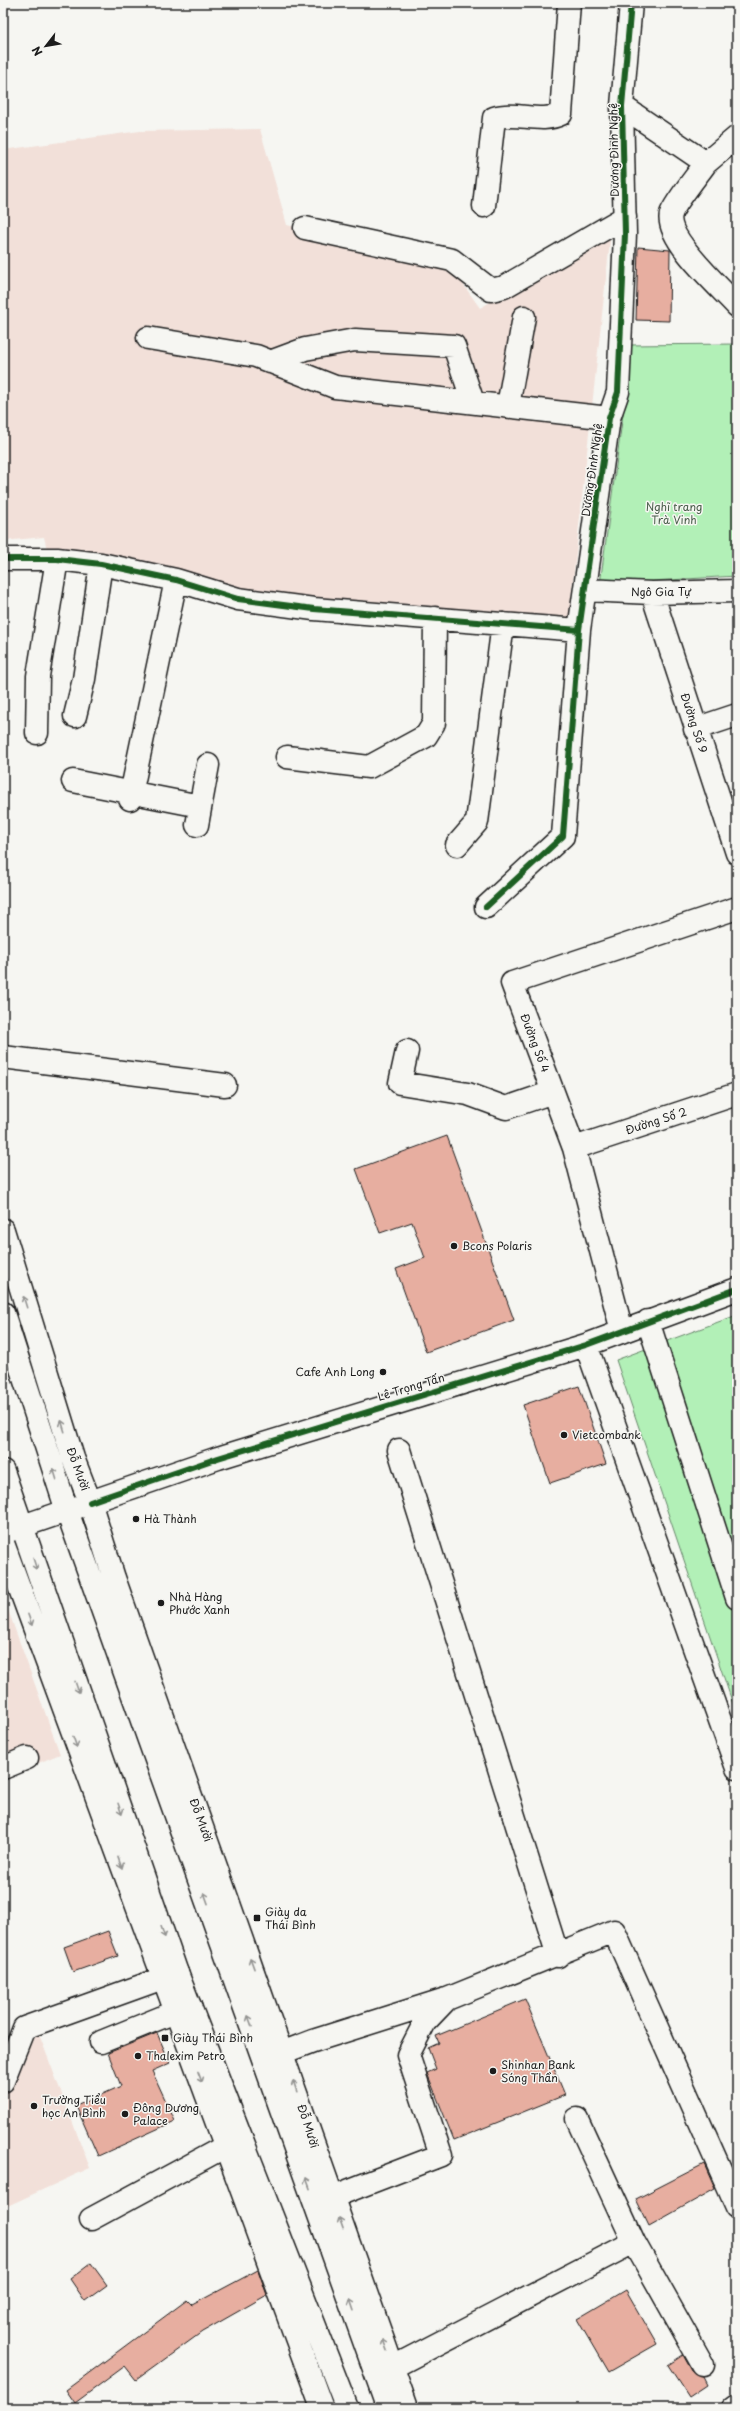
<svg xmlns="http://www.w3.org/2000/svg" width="740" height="2411" font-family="'Playpen Sans',sans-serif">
<rect width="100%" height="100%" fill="#f6f6f2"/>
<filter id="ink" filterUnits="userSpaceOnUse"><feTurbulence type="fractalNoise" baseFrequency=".025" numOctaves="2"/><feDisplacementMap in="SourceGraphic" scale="8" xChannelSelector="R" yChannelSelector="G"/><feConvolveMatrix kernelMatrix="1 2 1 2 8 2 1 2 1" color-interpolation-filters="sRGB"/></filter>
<g filter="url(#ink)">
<path fill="#f2e0d9" d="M 260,129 L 287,225 L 450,266 L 480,308 L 611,232 L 569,617 L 297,603 L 49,557 L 44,537 L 3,541 L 3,150 L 140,131 Z
M 3,1596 L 60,1754 L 3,1778 Z
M 37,2029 L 90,2168 L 3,2208 L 3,2044 Z"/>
<path fill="#b2f0b7" stroke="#67866a" d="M 737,344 L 737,576 L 600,584 L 623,414 L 626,345 Z
M 737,1315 L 737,1716 L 616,1360 Z"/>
<path fill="#e7aea0" stroke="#1c1c1c" d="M 638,247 L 670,250 L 669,321 L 636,320 Z
M 447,1136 L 514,1320 L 426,1352 L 396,1269 L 425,1258 L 412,1222 L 380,1233 L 356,1169 Z
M 579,1386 L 606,1464 L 550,1483 L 523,1405 Z
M 108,1931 L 118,1956 L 73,1972 L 64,1947 Z
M 525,1999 L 565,2095 L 454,2140 L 427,2073 L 436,2069 L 428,2048 L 439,2043 L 436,2036 Z
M 157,2033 L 170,2063 L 152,2071 L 175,2121 L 98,2156 L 76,2106 L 121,2086 L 108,2053 Z
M 704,2164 L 715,2189 L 649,2226 L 636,2199 Z
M 91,2263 L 107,2285 L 85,2301 L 70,2279 Z
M 258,2270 L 267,2295 L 202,2332 L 136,2380 L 125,2366 L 75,2403 L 66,2390 L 187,2300 L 192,2305 Z
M 626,2290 L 657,2344 L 608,2372 L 577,2319 Z
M 683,2355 L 692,2371 L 703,2377 L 707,2385 L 689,2397 L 668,2365 Z"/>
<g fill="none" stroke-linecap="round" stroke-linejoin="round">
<defs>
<path id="minor" d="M 622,106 L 706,163 C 699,173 674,204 671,214 C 664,238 721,288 737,306
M 706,163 L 737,137
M 484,206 L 494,118 C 516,111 541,124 561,114 L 569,3
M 305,228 L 452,260 L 491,290 L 504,287 L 625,217
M 148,338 L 256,356 L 335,387 L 609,418
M 270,362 L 305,349 L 355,340 L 454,346 L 473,402
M 508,406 L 524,317
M 3,559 L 57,559 L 101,564 L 176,580 L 238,599 L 314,609 L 579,630
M 585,590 L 652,593 L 737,591
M 652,593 L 737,853
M 75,716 L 84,679 L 101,564
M 695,729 L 737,715
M 37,733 L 38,676 L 57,559
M 287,757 L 369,767 L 426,736 L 434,723 L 435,618
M 73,781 L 200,806
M 130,799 L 176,580
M 197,825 L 208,765
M 457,845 L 477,822 L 503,624
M 486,907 L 563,836 L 579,630 L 609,418 L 618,392 L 625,234 L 622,106 L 631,3
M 407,1051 L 400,1083 L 468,1094 L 506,1108 L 553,1092
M 3,1057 L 225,1085
M 574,1148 L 737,1094
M 648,1321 L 737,1598
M 622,1331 L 574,1148 L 512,983 L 737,908
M 586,1345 L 737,1768
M 399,1450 L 558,1956
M 90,1502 L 218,1458 L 586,1345 L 737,1289
M 3,1768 L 27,1758
M 101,2042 L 190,2006
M 284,2052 L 313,2041 L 446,1999
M 3,2081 L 24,2028 L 177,1973
M 577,2119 L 634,2242 L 703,2365
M 332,2197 L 441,2155 L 408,2055 L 425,2022 L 447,1999 L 614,1931 L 737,2207
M 91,2219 L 226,2146
M 393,2367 L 634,2242
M 733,2408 L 737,2405"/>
<path id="highway" d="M 3,1230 L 73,1458 L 90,1502 L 114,1578 L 407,2408
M 3,1313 L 67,1511 L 388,2408
M 3,1471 L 177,1973 L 347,2408
M 8,1531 L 81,1506
M 3,1543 L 322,2408"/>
</defs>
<use href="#minor" stroke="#1c1c1c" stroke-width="25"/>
<use href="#highway" stroke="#1c1c1c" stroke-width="25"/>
<use href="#minor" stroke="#f6f6f2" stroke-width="22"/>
<use href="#highway" stroke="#f6f6f2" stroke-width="22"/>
<defs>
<path id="cycleway" d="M 3,559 L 57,559 L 101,564 L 176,580 L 238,599 L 314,609 L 579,630
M 486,907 L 563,836 L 579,630 L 609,418 L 618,392 L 625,234 L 622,106 L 631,3
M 90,1502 L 218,1458 L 586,1345 L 737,1289"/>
</defs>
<use href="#cycleway" stroke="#f6f6f2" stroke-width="8"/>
<use href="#cycleway" stroke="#1b5e20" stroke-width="6"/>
</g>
<defs><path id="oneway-shaft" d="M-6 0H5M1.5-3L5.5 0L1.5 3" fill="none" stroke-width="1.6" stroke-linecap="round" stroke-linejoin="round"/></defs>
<g stroke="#949492">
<use href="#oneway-shaft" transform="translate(25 1302) rotate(-107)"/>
<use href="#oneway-shaft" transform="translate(63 1426) rotate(-107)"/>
<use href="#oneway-shaft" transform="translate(55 1474) rotate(-107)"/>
<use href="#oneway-shaft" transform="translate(35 1564) rotate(72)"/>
<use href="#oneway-shaft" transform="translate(30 1620) rotate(70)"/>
<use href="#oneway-shaft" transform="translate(77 1687) rotate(71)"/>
<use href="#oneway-shaft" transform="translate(75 1742) rotate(70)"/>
<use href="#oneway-shaft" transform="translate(120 1809) rotate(71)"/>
<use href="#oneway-shaft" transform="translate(120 1863) rotate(70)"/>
<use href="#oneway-shaft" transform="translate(206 1898) rotate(-110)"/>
<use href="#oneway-shaft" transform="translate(163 1932) rotate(71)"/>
<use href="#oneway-shaft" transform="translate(252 1963) rotate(-110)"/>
<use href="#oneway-shaft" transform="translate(250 2021) rotate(-110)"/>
<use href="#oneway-shaft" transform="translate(200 2077) rotate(69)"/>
<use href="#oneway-shaft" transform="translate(295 2086) rotate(-108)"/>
<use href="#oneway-shaft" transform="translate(308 2183) rotate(-110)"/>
<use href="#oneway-shaft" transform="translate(341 2223) rotate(-110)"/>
<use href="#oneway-shaft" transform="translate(352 2305) rotate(-109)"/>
<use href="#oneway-shaft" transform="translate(385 2345) rotate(-110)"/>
</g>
</g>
<g fill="#1c1c1c" stroke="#f6f6f2" stroke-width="1.5">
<circle cx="454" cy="1246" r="4"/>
<circle cx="383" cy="1372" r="4"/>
<circle cx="564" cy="1435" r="4"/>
<circle cx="136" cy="1519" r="4"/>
<circle cx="161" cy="1603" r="4"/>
<rect x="253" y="1914" width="8" height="8" rx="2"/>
<rect x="161" y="2034" width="8" height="8" rx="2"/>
<circle cx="138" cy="2056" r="4"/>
<circle cx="493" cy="2071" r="4"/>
<circle cx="34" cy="2106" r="4"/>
<circle cx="125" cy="2114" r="4"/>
</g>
<g text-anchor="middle" stroke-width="3" stroke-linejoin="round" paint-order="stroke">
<g font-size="11" fill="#1c1c1c" stroke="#f6f6f2">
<text transform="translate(614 150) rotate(-91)" y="4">Dương Đình Nghệ</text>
<text transform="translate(592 470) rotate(-82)" y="4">Dương Đình Nghệ</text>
<text x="661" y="596">Ngô Gia Tự</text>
<text transform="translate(694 723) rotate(72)" y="4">Đường Số 9</text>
<text transform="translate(535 1043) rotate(69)" y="4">Đường Số 4</text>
<text transform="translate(656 1121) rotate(-18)" y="4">Đường Số 2</text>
<text transform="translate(411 1387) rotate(-17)" y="4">Lê Trọng Tấn</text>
<text transform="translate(78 1469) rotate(70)" y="4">Đỗ Mười</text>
<text transform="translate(201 1820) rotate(70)" y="4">Đỗ Mười</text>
<text transform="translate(308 2126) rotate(72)" y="4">Đỗ Mười</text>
</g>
<g font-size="11" fill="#495c4a" stroke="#f6f6f2">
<text x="674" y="511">Nghĩ trang<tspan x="674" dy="13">Trà Vinh</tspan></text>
</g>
<g font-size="11" fill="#1c1c1c" stroke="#f6f6f2" text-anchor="start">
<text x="462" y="1250">Bcons Polaris</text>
<text x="375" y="1376" text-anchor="end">Cafe Anh Long</text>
<text x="572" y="1439">Vietcombank</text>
<text x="144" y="1523">Hà Thành</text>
<text x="169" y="1601">Nhà Hàng<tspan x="169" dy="13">Phước Xanh</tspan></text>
<text x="265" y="1916">Giày da<tspan x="265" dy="13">Thái Bình</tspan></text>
<text x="173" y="2042">Giày Thái Bình</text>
<text x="146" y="2060">Thalexim Petro</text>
<text x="501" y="2069">Shinhan Bank<tspan x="501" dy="13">Sóng Thần</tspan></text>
<text x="42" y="2104">Trường Tiểu<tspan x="42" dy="13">học An Bình</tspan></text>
<text x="133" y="2112">Đông Dương<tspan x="133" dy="13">Palace</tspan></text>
</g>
</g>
<rect width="740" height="2411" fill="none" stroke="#f6f6f2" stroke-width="16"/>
<rect x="8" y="8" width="724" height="2395" fill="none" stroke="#1c1c1c" stroke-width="1.5" filter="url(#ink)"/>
<g transform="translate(46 46) rotate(239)" stroke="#f6f6f2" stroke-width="3" paint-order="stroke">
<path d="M0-3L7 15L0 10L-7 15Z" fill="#1c1c1c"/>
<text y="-6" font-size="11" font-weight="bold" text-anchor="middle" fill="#1c1c1c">N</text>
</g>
</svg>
